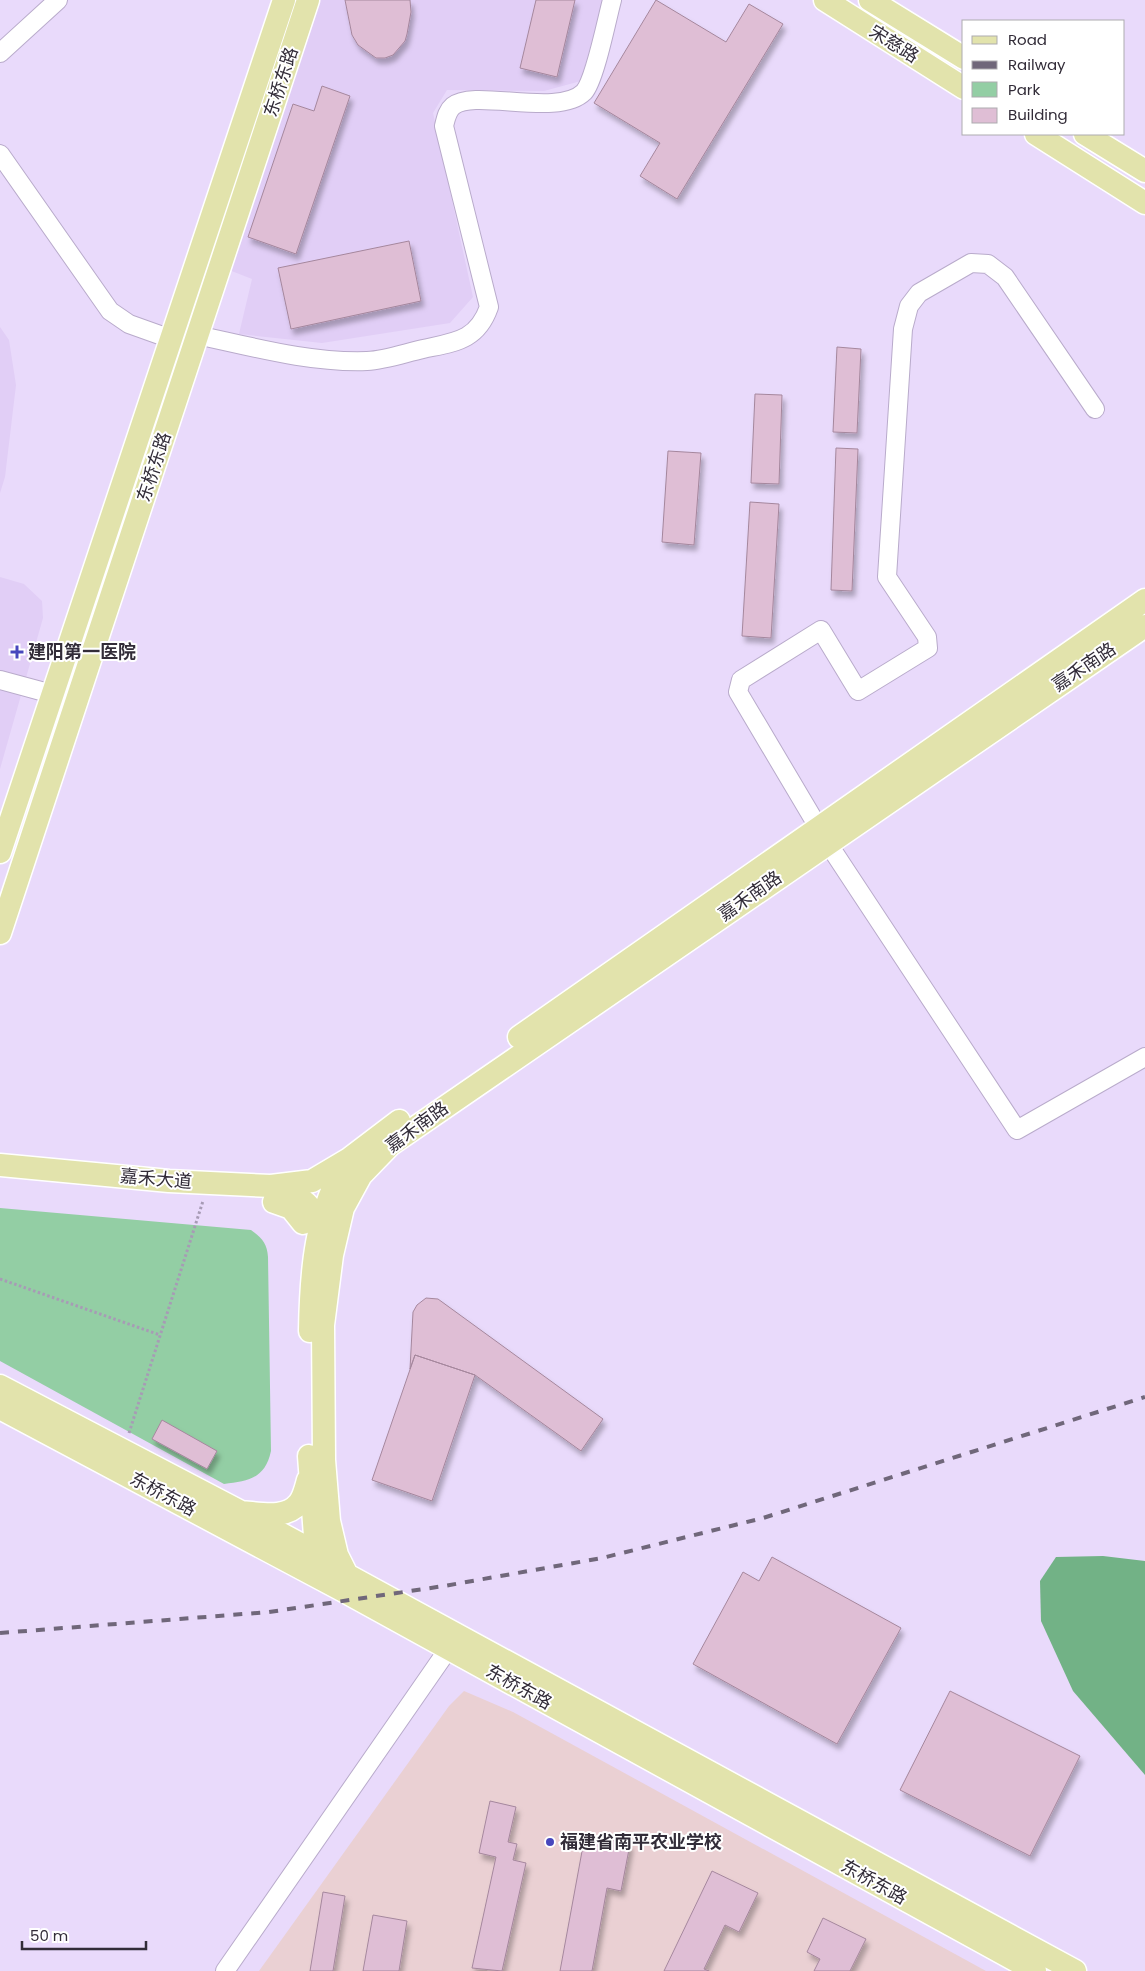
<svg xmlns="http://www.w3.org/2000/svg" width="1145" height="1971" font-family="Poppins,'Noto Sans SC',sans-serif">
<defs>
<filter id="shadow"><feDropShadow dx="3" dy="5.5" stdDeviation="2.5" flood-color="#0004"/></filter>
</defs>
<rect width="100%" height="100%" fill="#e9dafb"/>
<path fill="#e1cef6" d="M 320,0 L 603,0 L 581,81 L 544,91 L 447,90 L 433,113 L 473,297 L 450,323 L 322,343 L 239,334 L 252,279 L 229,270 Z
M 0,327 L 9,340 L 16,385 L 5,477 L 0,493 Z
M 0,577 L 24,584 L 42,601 L 43,618 L 0,769 Z"/>
<path fill="#ead0d3" d="M 464,1691 L 513,1712 L 986,1971 L 259,1971 L 449,1706 Z"/>
<path fill="#93cea4" d="M 0,1208 L 251,1230 C 262,1238 267,1243 268,1257 L 271,1451 C 265,1479 248,1481 224,1484 L 0,1361 Z"/>
<path fill="#72b286" d="M 1103,1556 L 1145,1561 L 1145,1775 L 1073,1691 L 1041,1621 L 1040,1581 L 1056,1557 Z"/>
<path fill="#dfbed5" stroke="#a5879d" filter="url(#shadow)" d="M 345,0 L 410,0 L 411,12 L 407,34 L 405,41 L 393,55 L 385,58 L 376,58 L 358,45 L 352,35 Z
M 536,0 L 575,0 L 557,77 L 520,68 Z
M 656,0 L 726,42 L 749,4 L 783,24 L 677,199 L 640,176 L 660,143 L 594,103 Z
M 322,86 L 350,96 L 296,254 L 248,237 L 293,104 L 314,111 Z
M 409,241 L 421,301 L 291,329 L 278,268 Z
M 837,347 L 861,349 L 857,433 L 833,432 Z
M 755,394 L 782,395 L 779,484 L 751,483 Z
M 836,448 L 858,449 L 852,591 L 831,590 Z
M 668,451 L 701,453 L 694,545 L 662,542 Z
M 750,502 L 779,504 L 771,638 L 742,636 Z
M 426,1298 L 438,1299 L 603,1419 L 581,1451 L 475,1375 L 415,1355 L 410,1369 L 413,1312 L 417,1305 Z
M 415,1355 L 475,1375 L 432,1501 L 372,1480 Z
M 162,1420 L 217,1451 L 207,1469 L 152,1439 Z
M 772,1557 L 901,1628 L 837,1744 L 693,1664 L 743,1572 L 759,1581 Z
M 950,1691 L 1080,1756 L 1030,1856 L 900,1790 Z
M 490,1801 L 516,1807 L 508,1842 L 517,1844 L 513,1860 L 526,1863 L 502,1971 L 472,1968 L 496,1857 L 479,1853 Z
M 585,1835 L 630,1844 L 621,1891 L 607,1888 L 592,1971 L 560,1971 Z
M 712,1871 L 758,1893 L 739,1932 L 725,1925 L 704,1969 L 709,1971 L 664,1971 Z
M 323,1892 L 345,1896 L 333,1971 L 310,1971 Z
M 373,1915 L 407,1921 L 399,1971 L 363,1971 Z
M 823,1918 L 866,1939 L 850,1971 L 814,1971 L 820,1959 L 807,1952 Z"/>
<g fill="none" stroke-linecap="round" stroke-linejoin="round">
<defs>
<path id="minor" d="M 0,53 L 58,0
M 0,154 L 110,311 L 129,324 L 171,339
M 197,335 C 253,347 310,363 367,361 C 386,360 405,353 423,349 C 455,342 477,341 489,307 L 444,126 C 446,118 447,111 453,106 C 474,88 558,118 584,92 C 595,80 607,18 612,0
M 1095,409 L 1005,277 L 988,264 L 971,263 L 919,293 L 909,306 L 903,329 L 887,577 L 927,637 L 928,648 L 858,691 L 821,630 L 741,680 L 738,692 L 827,842 L 1017,1130 L 1145,1057
M 0,680 L 52,694
M 225,1971 L 449,1648"/>
<path id="major" d="M 825,0 L 964,88
M 870,0 L 964,58
M 1036,134 L 1145,203
M 1085,134 L 1145,171
M 0,852 L 284,0
M 0,933 L 308,0
M 519,1037 L 1145,600
M 0,1165 L 169,1181 L 271,1186 L 312,1181 L 349,1159 L 399,1121
M 277,1186 C 302,1196 314,1207 326,1233
M 274,1202 L 291,1208 L 303,1223
M 310,1331 C 311,1272 315,1212 348,1160
M 0,1386 L 241,1512 C 259,1513 286,1520 299,1503 C 304,1497 306,1487 308,1480
M 0,1408 L 342,1590 L 1035,1971
M 309,1456 L 315,1536 L 323,1562
M 241,1512 L 320,1555 L 347,1575 L 1075,1971
M 347,1575 L 337,1555 L 329,1521 L 324,1460 L 323,1325 L 332,1255 L 343,1208 L 361,1175 L 390,1145 L 1145,626"/>
</defs>
<use href="#minor" stroke="#b9abcb" stroke-width="20"/>
<use href="#major" stroke="#fff" stroke-width="25"/>
<path stroke="#a79bb5" stroke-width="3" stroke-dasharray="2.5 2.5" stroke-linecap="butt" d="M 0,1279 L 160,1335
M 129,1433 L 203,1201"/>
<use href="#minor" stroke="#fff" stroke-width="18"/>
<use href="#major" stroke="#e2e3ac" stroke-width="22"/>
<path stroke="#70677a" stroke-width="4" stroke-dasharray="9 9" stroke-linecap="butt" d="M 0,1633 L 269,1612 L 444,1586 L 602,1558 L 763,1518 L 1145,1397"/>
</g>
<g fill="#4747bd" stroke="#fff" stroke-width="2">
<path d="M14.5 644.5h5v5h5v5h-5v5h-5v-5h-5v-5h5z"/>
<circle cx="550" cy="1842" r="5"/>
</g>
<g text-anchor="middle" stroke-width="4" stroke-linejoin="round" paint-order="stroke">
<g font-size="18" fill="#322c38" stroke="#fff">
<text transform="translate(894 44) rotate(32)" y="6">宋慈路</text>
<text transform="translate(281 82) rotate(-72)" y="6">东桥东路</text>
<text transform="translate(154 467) rotate(-72)" y="6">东桥东路</text>
<text transform="translate(1084 667) rotate(-34)" y="6">嘉禾南路</text>
<text transform="translate(750 896) rotate(-35)" y="6">嘉禾南路</text>
<text transform="translate(417 1127) rotate(-36)" y="6">嘉禾南路</text>
<text transform="translate(156 1179) rotate(5)" y="6">嘉禾大道</text>
<text transform="translate(163 1494) rotate(28)" y="6">东桥东路</text>
<text transform="translate(519 1687) rotate(29)" y="6">东桥东路</text>
<text transform="translate(874 1882) rotate(29)" y="6">东桥东路</text>
</g>
<g font-size="18" font-weight="bold" fill="#322c38" stroke="#fff" text-anchor="start">
<text x="28" y="658">建阳第一医院</text>
<text x="560" y="1848">福建省南平农业学校</text>
</g>
</g>
<rect x="962" y="20" width="162" height="115" fill="#ffffff" stroke="#adabaf"/>
<rect x="972" y="36" width="25" height="8" fill="#e2e3ac" stroke="#adabaf"/>
<text x="1008" y="45" font-size="15" fill="#322c38">Road</text>
<rect x="972" y="61" width="25" height="8" fill="#70677a" stroke="#adabaf"/>
<text x="1008" y="70" font-size="15" fill="#322c38">Railway</text>
<rect x="972" y="82" width="25" height="15" fill="#93cea4" stroke="#adabaf"/>
<text x="1008" y="95" font-size="15" fill="#322c38">Park</text>
<rect x="972" y="108" width="25" height="15" fill="#dfbed5" stroke="#adabaf"/>
<text x="1008" y="120" font-size="15" fill="#322c38">Building</text>
<path d="M22 1941v8h124v-8" fill="none" stroke="#322c38" stroke-width="2.5"/>
<text x="30" y="1941" font-size="15" fill="#322c38" stroke="#ffffff" stroke-width="4" paint-order="stroke">50 m</text>
</svg>
